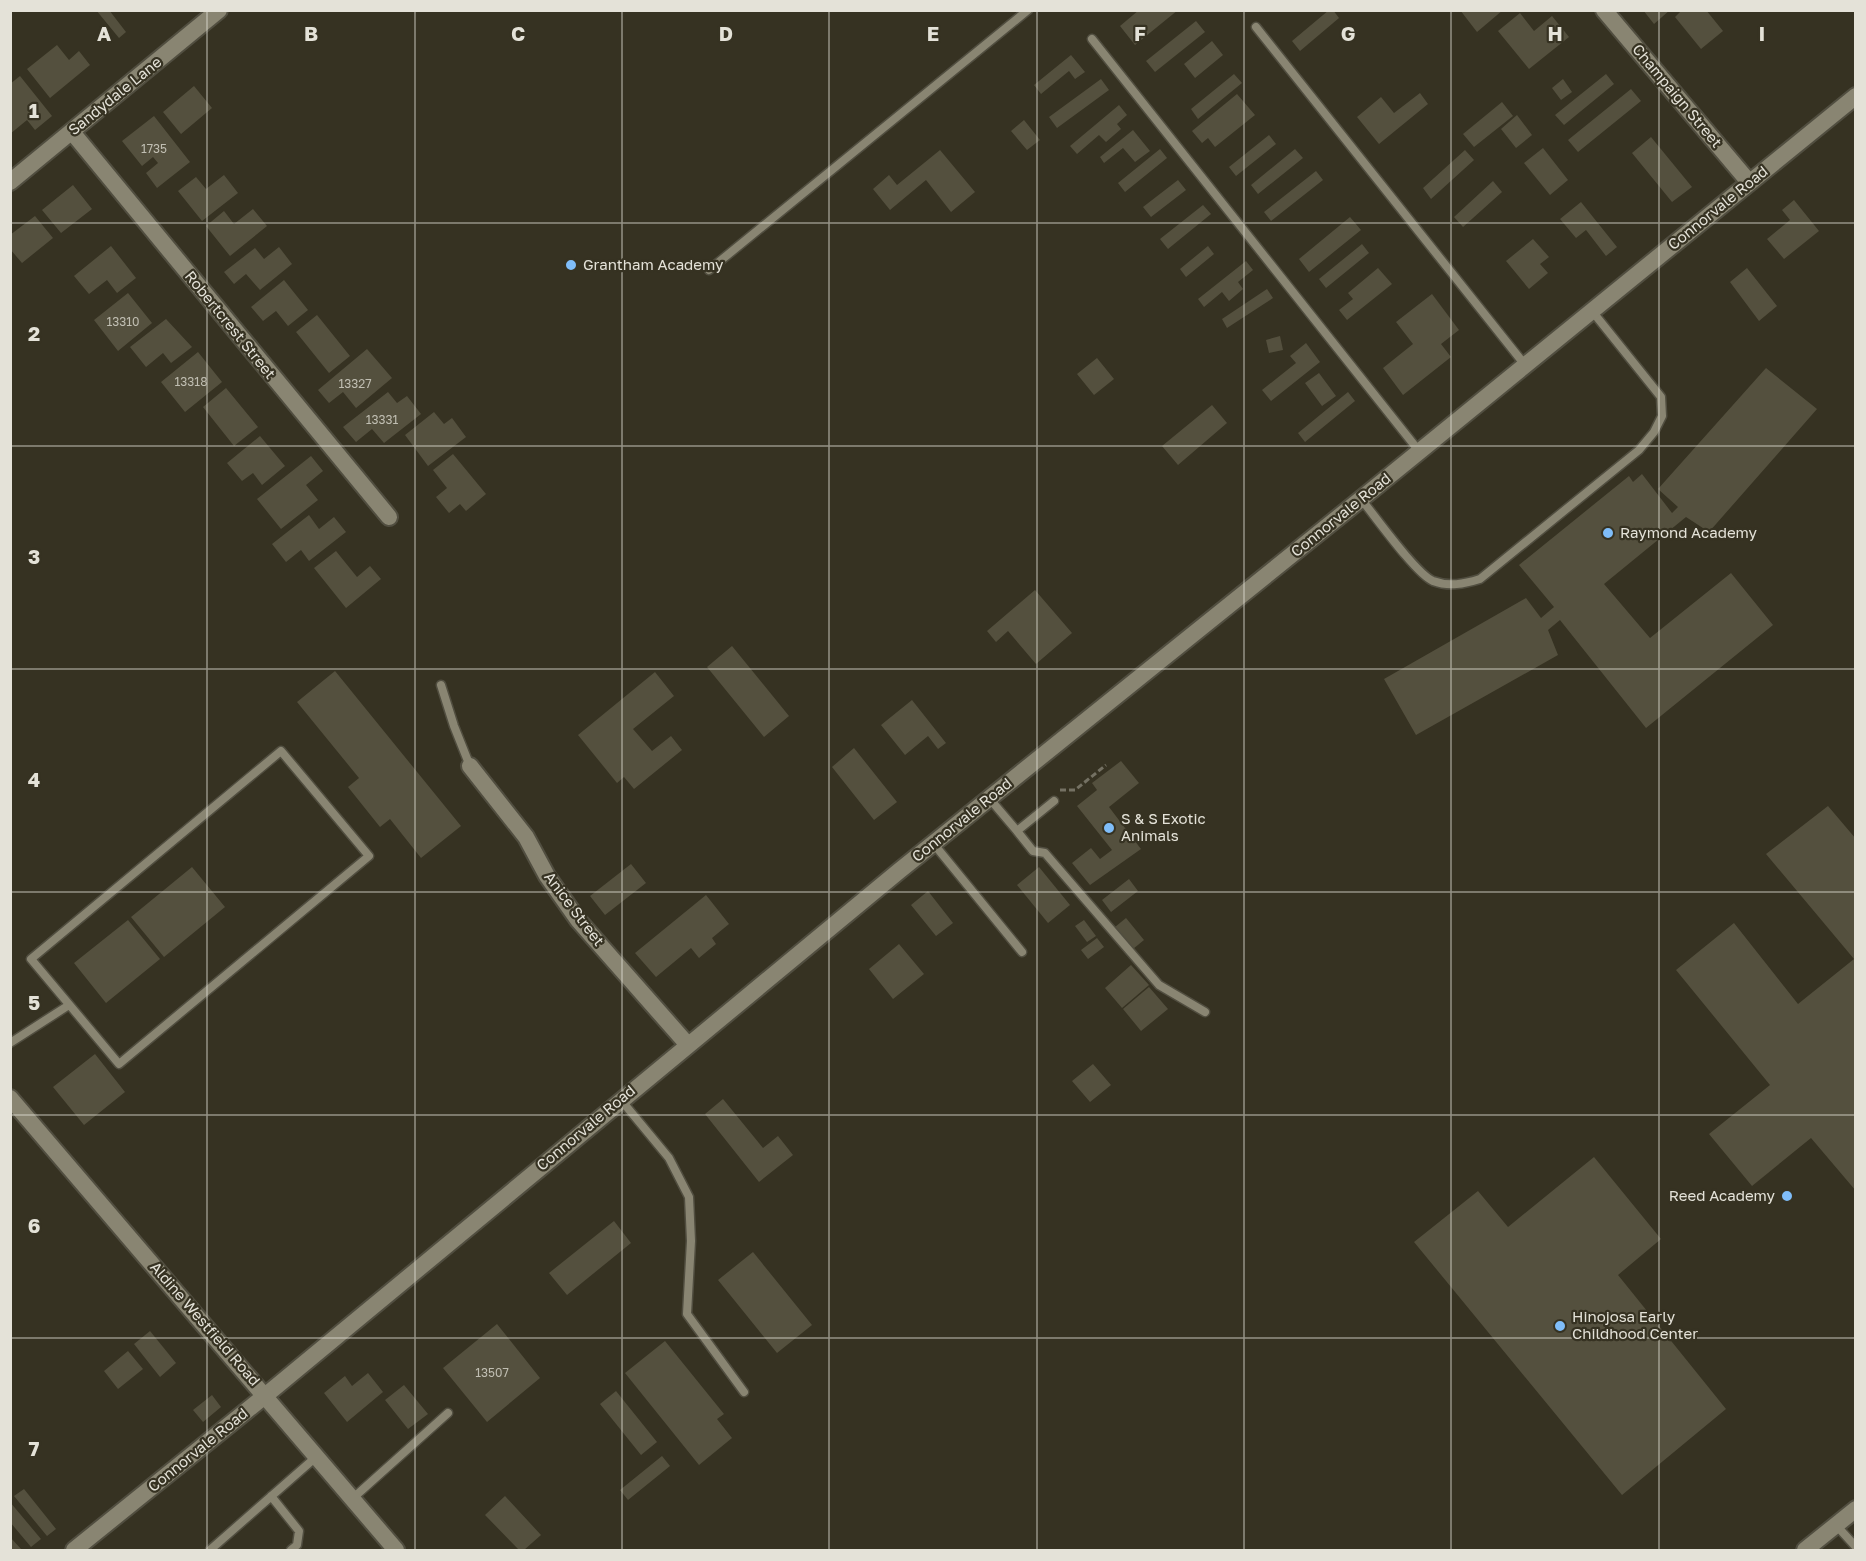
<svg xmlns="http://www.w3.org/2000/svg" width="1866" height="1561" font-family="'Golos Text',sans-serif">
<rect width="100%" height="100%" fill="#363222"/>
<path fill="#54503e" d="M 96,10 L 109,10 L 126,32 L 119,38 Z
M 1139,10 L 1178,10 L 1135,45 L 1120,26 Z
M 1329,10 L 1333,10 L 1339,18 L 1300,51 L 1292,41 Z
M 1460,10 L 1503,10 L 1477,32 Z
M 1643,10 L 1670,10 L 1654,24 Z
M 1682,10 L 1706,10 L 1723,31 L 1701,49 L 1675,17 Z
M 1520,13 L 1534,31 L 1552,16 L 1569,37 L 1529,69 L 1498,31 Z
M 1196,21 L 1205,32 L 1155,72 L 1146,61 Z
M 1212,41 L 1223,55 L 1195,78 L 1184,64 Z
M 57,45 L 69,60 L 79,51 L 90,65 L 50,98 L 27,69 Z
M 1071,55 L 1085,72 L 1075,79 L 1069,71 L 1041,94 L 1034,85 Z
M 1234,74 L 1242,83 L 1198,119 L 1191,109 Z
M 1606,74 L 1614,84 L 1564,125 L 1555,115 Z
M 20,76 L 52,116 L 35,130 L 27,120 L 10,134 L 10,84 Z
M 1101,79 L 1109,90 L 1057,128 L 1049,117 Z
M 1563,79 L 1572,92 L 1561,100 L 1552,88 Z
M 194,86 L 212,108 L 181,134 L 163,112 Z
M 1631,89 L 1641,101 L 1578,152 L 1568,140 Z
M 1420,93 L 1428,104 L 1379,144 L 1357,117 L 1381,97 L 1394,113 Z
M 1237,94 L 1255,115 L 1215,147 L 1208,138 L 1202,143 L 1192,131 Z
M 1502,102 L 1513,116 L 1474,147 L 1463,134 Z
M 1119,105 L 1127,115 L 1117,124 L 1121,129 L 1106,142 L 1099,135 L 1077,154 L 1070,146 Z
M 1517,115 L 1532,135 L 1516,148 L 1501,129 Z
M 154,116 L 190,162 L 157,188 L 146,173 L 158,163 L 153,157 L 142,166 L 122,141 Z
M 1024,120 L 1040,140 L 1027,150 L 1011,131 Z
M 1133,130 L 1150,151 L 1135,162 L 1123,148 L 1104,163 L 1100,157 Z
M 1269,135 L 1276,144 L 1236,176 L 1229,167 Z
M 1651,137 L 1692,187 L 1672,202 L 1632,153 Z
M 1543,148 L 1568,180 L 1550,195 L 1524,163 Z
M 1160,149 L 1167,158 L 1125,192 L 1118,183 Z
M 1295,149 L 1303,158 L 1258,194 L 1251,185 Z
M 940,150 L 975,192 L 951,212 L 926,180 L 890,210 L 873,189 L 889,175 L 897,185 Z
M 1465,150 L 1474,160 L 1431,199 L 1423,188 Z
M 1316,171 L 1323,180 L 1271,221 L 1264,212 Z
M 224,175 L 238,193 L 202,221 L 178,191 L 196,177 L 206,189 Z
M 1178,180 L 1186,190 L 1151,217 L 1143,207 Z
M 1493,181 L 1502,192 L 1463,227 L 1454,217 Z
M 73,185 L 92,209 L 61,233 L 42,210 Z
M 1794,200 L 1819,231 L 1784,259 L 1767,239 L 1790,220 L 1782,210 Z
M 1581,202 L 1617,247 L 1606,256 L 1586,230 L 1576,238 L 1560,219 Z
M 1203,205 L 1211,214 L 1168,249 L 1160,239 Z
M 253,209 L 267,226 L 230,256 L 206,226 L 224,211 L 234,224 Z
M 35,216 L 53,238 L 22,263 L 10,249 L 10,235 Z
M 1350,217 L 1361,230 L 1309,272 L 1299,259 Z
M 1533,239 L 1549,257 L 1540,264 L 1548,273 L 1529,289 L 1506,261 Z
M 1362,244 L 1369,253 L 1326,288 L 1319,279 Z
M 111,246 L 136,278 L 117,293 L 107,280 L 89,294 L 74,276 Z
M 1208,246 L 1214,254 L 1186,277 L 1180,269 Z
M 279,247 L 292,264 L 260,290 L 246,274 L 234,284 L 224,272 L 255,248 L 264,259 Z
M 1246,261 L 1253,270 L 1238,282 L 1243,289 L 1229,301 L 1222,292 L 1204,307 L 1198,299 Z
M 1378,268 L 1392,284 L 1347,320 L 1339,310 L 1353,299 L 1348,293 Z
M 1747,268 L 1777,306 L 1759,321 L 1730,282 Z
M 284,280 L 308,310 L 288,326 L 276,311 L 263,321 L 251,307 Z
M 1267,289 L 1273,298 L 1227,328 L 1222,319 Z
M 128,293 L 152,323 L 118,351 L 94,320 Z
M 1432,294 L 1459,330 L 1441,344 L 1451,357 L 1403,395 L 1383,368 L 1413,344 L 1396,322 Z
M 317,315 L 350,356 L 329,373 L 296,332 Z
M 166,319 L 192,347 L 171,363 L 163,353 L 146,367 L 130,347 Z
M 1280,336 L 1283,350 L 1269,353 L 1266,340 Z
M 1306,343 L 1320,362 L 1271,401 L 1262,390 L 1296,363 L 1290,356 Z
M 367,349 L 392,378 L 356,408 L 343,392 L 329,403 L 318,390 Z
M 198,352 L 222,382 L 185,412 L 161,382 Z
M 1097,358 L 1114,379 L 1094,395 L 1077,374 Z
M 1766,368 L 1817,409 L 1709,532 L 1686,517 L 1604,584 L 1650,638 L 1731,573 L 1773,625 L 1646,728 L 1560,620 L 1548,630 L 1558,655 L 1416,735 L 1384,679 L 1526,598 L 1541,618 L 1554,607 L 1519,565 L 1629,476 L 1633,482 L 1642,474 L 1672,513 L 1678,507 L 1658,489 Z
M 1319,373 L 1336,396 L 1322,406 L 1305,383 Z
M 226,388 L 258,427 L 234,446 L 203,407 Z
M 388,392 L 397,403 L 407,396 L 421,414 L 384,443 L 372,429 L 356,442 L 343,427 Z
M 1348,392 L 1355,401 L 1305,442 L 1298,433 Z
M 1212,405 L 1227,423 L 1178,465 L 1162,446 Z
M 434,412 L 444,424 L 452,418 L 466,437 L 428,466 L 405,435 Z
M 260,436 L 285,466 L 262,485 L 253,473 L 242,481 L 227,463 Z
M 453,454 L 486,494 L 466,511 L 460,504 L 449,513 L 436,497 L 447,488 L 433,470 Z
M 311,456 L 323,471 L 306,485 L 318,500 L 281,529 L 257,499 Z
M 309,515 L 319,529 L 334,517 L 346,532 L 309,561 L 301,550 L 286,562 L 272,544 Z
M 336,551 L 357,577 L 370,566 L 381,579 L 346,608 L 314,568 Z
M 1035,590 L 1072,633 L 1036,664 L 1008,631 L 996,642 L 987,631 Z
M 732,646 L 789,716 L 764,737 L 707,667 Z
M 335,671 L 461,826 L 421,858 L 390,819 L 380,827 L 348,787 L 359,778 L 297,702 Z
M 655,672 L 674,696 L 633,729 L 652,751 L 671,736 L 682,750 L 634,789 L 624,777 L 617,783 L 578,735 Z
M 912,700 L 946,743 L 938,749 L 928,736 L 905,755 L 881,725 Z
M 854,748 L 897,802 L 874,820 L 832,767 Z
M 1121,761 L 1139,783 L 1109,807 L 1141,849 L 1090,885 L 1072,863 L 1091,848 L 1100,859 L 1112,850 L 1077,806 L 1097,790 L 1092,783 Z
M 1828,806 L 1856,839 L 1856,1191 L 1811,1138 L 1752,1186 L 1709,1134 L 1770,1085 L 1676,970 L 1734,923 L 1798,1004 L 1854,959 L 1766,854 Z
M 631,864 L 646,883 L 605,915 L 590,896 Z
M 192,867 L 225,907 L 164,957 L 131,917 Z
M 1039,867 L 1070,905 L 1048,923 L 1017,885 Z
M 1129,879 L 1138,891 L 1111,912 L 1102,900 Z
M 928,891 L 953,923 L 936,936 L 911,905 Z
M 706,895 L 729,924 L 712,938 L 716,944 L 699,958 L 691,948 L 656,977 L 635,953 Z
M 1126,918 L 1144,940 L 1133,949 L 1115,927 Z
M 128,920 L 160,959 L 106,1003 L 74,963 Z
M 1084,920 L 1096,936 L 1087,942 L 1075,926 Z
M 1097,938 L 1104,947 L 1088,959 L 1081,950 Z
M 899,944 L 924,974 L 893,999 L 869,969 Z
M 1131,965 L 1149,985 L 1122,1008 L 1105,988 Z
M 1149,987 L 1168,1009 L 1141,1031 L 1123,1009 Z
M 95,1054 L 125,1092 L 84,1125 L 53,1087 Z
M 1093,1064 L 1111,1085 L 1090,1102 L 1072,1081 Z
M 723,1099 L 763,1148 L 778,1136 L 793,1155 L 759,1182 L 705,1114 Z
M 1594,1157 L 1661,1239 L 1618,1275 L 1726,1409 L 1622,1495 L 1414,1242 L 1478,1191 L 1508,1227 Z
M 614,1221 L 631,1243 L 567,1295 L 549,1273 Z
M 753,1252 L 812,1325 L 777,1353 L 718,1280 Z
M 497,1324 L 540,1378 L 487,1422 L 443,1368 Z
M 150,1331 L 176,1363 L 160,1377 L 134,1344 Z
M 665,1341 L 724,1414 L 717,1419 L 732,1438 L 699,1465 L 625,1373 Z
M 128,1351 L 143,1369 L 118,1389 L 104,1371 Z
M 368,1373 L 383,1392 L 347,1422 L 324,1393 L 345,1376 L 352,1386 Z
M 404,1385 L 428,1414 L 408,1429 L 385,1400 Z
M 616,1391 L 657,1442 L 641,1455 L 600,1404 Z
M 212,1395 L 221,1407 L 203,1422 L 193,1410 Z
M 662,1456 L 670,1466 L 628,1500 L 620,1490 Z
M 24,1489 L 56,1529 L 47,1536 L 14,1496 Z
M 505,1496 L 541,1535 L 524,1550 L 519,1550 L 485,1515 Z
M 10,1502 L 41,1539 L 31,1547 L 10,1522 Z
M 10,1537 L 22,1550 L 10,1550 Z"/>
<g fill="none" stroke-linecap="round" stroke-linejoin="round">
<defs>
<path id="service" d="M 1256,27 L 1525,365
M 1092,39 L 1419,451
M 709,270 L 1028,10
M 1361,499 C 1375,516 1416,574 1433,581 C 1449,587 1464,584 1480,579 L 1639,450 L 1654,432 L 1662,416 L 1661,397 L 1592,311
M 441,685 L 454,726 L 470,766
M 281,751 L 369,856 L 119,1064 L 31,959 Z
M 989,798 L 1017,831 L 1054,801
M 1017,831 L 1033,851 L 1045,853 L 1159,985 L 1205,1012
M 933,843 L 1022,952
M 10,1043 L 69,1005
M 621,1100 L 669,1158 L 689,1197 L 691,1241 L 687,1314 L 744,1392
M 271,1496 L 299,1531 L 297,1545 L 291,1550
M 352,1499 L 448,1413
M 1836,1525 L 1856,1547
M 210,1550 L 316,1457"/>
<path id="minor" d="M 1604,10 L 1749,182
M 72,132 L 389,517
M 10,182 L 219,10
M 470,766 L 526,837 L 547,876 L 578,920 L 688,1045
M 74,1550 L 266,1395 L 899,871 L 1361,499 L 1856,96"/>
<path id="tertiary" d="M 1805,1550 L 1856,1509"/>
<path id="secondary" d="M 10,1098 L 396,1550"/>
</defs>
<use href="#service" stroke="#514e40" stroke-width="11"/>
<use href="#minor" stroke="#514e40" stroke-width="20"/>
<use href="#tertiary" stroke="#514e40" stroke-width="20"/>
<use href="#secondary" stroke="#514e40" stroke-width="20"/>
<path stroke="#747163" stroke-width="3" stroke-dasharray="6 3" stroke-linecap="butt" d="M 1060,790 L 1075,790 L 1106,765"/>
<use href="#service" stroke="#898572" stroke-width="8"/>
<use href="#minor" stroke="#898572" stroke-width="16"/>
<use href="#tertiary" stroke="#898572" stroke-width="16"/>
<use href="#secondary" stroke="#898572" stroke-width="16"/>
</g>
<path fill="none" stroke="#e4e2d8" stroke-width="1.5" stroke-opacity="0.55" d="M 207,10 L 207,1550M 415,10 L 415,1550M 622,10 L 622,1550M 829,10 L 829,1550M 1037,10 L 1037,1550M 1244,10 L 1244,1550M 1451,10 L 1451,1550M 1659,10 L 1659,1550M 10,223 L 1856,223M 10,446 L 1856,446M 10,669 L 1856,669M 10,892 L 1856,892M 10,1115 L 1856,1115M 10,1338 L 1856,1338"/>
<g fill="#7fbdf9" stroke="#363222" stroke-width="2">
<circle cx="571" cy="265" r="6"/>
<circle cx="1608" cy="533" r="6"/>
<circle cx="1109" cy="828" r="6"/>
<circle cx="1787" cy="1196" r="6"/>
<circle cx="1560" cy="1326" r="6"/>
</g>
<g text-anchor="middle" stroke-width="4.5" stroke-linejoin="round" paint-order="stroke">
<g font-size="12" fill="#c0beb2">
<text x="154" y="153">1735</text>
<text x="123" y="326">13310</text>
<text x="191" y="386">13318</text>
<text x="355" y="388">13327</text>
<text x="382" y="424">13331</text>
<text x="492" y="1377">13507</text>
</g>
<g font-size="15" fill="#e4e2d8" stroke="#363222">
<text transform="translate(115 96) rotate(-39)" y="5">Sandydale Lane</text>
<text transform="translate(1677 96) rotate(50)" y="5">Champaign Street</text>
<text transform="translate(1718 208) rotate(-39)" y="5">Connorvale Road</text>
<text transform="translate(230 325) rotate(51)" y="5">Robertcrest Street</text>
<text transform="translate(1341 515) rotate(-39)" y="5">Connorvale Road</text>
<text transform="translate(962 820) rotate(-39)" y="5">Connorvale Road</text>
<text transform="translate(574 909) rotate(53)" y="5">Anice Street</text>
<text transform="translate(586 1128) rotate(-40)" y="5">Connorvale Road</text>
<text transform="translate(205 1324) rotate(49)" y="5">Aldine Westfield Road</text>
<text transform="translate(198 1450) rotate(-39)" y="5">Connorvale Road</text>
</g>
<g font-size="15" fill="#e4e2d8" stroke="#363222" text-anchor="start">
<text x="583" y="270">Grantham Academy</text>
<text x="1620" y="538">Raymond Academy</text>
<text x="1121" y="824">S &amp; S Exotic<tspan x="1121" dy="17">Animals</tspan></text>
<text x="1775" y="1201" text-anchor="end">Reed Academy</text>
<text x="1572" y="1322">Hinojosa Early<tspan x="1572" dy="17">Childhood Center</tspan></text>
</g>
</g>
<g font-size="20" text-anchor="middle" font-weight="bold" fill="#e4e2d8" stroke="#363222" stroke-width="4.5" stroke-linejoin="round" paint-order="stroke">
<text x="104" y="41">A</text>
<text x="311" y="41">B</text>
<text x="518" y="41">C</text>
<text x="726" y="41">D</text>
<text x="933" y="41">E</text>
<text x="1140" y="41">F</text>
<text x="1348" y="41">G</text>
<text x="1555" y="41">H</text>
<text x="1762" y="41">I</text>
<text x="34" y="118">1</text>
<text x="34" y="341">2</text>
<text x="34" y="564">3</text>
<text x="34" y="787">4</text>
<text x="34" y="1010">5</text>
<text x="34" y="1233">6</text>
<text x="34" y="1456">7</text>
</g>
<rect width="1866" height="1561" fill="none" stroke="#e4e2d8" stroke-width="24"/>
</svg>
